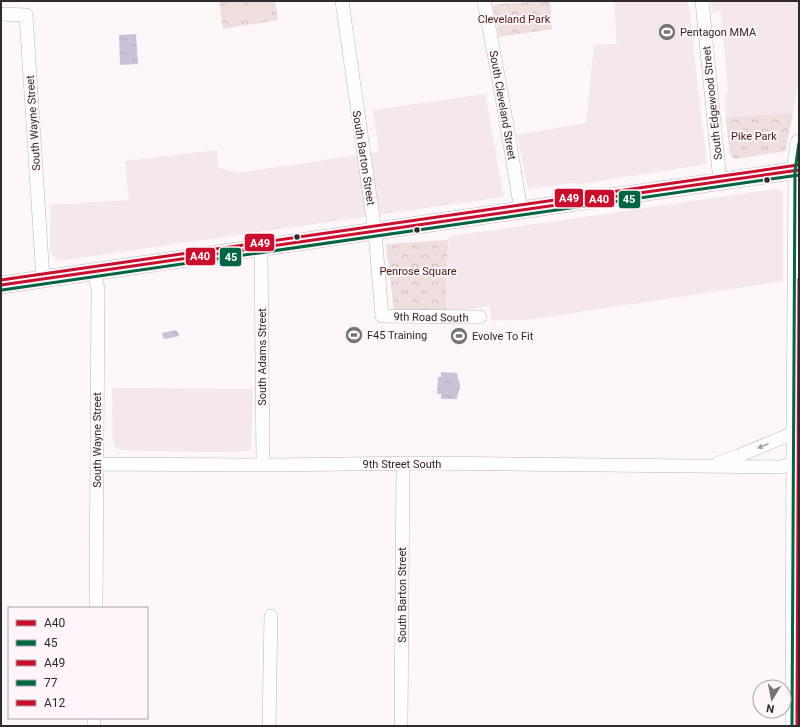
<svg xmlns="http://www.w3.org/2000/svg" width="800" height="727" font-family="Roboto,sans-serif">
<defs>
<pattern id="park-crowns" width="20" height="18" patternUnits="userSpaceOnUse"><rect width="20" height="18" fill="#eededd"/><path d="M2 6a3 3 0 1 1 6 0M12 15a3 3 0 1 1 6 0" fill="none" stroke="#ccbfbe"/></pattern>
<pattern id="water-ripples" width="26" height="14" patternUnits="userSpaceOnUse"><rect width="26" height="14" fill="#cbc2d8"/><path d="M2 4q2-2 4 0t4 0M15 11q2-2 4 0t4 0" fill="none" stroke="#afa7ba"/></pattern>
</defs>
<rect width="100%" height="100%" fill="#fdf7fa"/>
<path fill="#f4e7ee" d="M 614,1 L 688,1 L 707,164 L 581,184 L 573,183 L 528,189 L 517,135 L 586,123 L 594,45 L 617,44 Z
M 711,1 L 799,1 L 798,85 L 786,151 L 734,159 L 730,154 L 725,110 L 725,94 L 728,91 L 721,12 L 712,13 Z
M 485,94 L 504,197 L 58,261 L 50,252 L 50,205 L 129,200 L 125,161 L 217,150 L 218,167 L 237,173 L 379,152 L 373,110 Z
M 774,189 L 778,189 L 783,192 L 783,281 L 533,319 L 491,321 L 490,306 L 446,313 L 449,236 L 494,230 Z
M 115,388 L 253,389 L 251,451 L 221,452 L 148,451 L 121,450 L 116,448 L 113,444 L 112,389 Z"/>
<path fill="url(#park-crowns)" d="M 219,1 L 275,1 L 278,20 L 223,29 Z
M 550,1 L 552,29 L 499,37 L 493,8 L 493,6 L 496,4 Z
M 793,113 L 785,151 L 734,159 L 730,154 L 726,118 Z
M 448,240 L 446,313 L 394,311 L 386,244 Z"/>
<path fill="#eededd" d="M 226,1 L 244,1 L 247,17 L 229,20 Z
M 250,1 L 268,1 L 270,14 L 252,16 Z"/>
<path fill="url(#water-ripples)" d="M 136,34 L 138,64 L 120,65 L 119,35 Z
M 176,330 L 178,332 L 179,336 L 166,339 L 163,338 L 162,333 Z
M 441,372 L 457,373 C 457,378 460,381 460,386 C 460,391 457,394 457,399 L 441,399 L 441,394 L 437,394 L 438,377 L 441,377 Z"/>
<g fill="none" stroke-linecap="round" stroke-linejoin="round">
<defs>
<path id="minor" d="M 342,1 L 375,232 L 382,316 L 480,317
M 484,1 L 501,91 L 521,210
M 702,1 L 720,181
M 1,14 L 26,15 L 43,279
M 261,248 L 263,465
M 94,272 L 98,289 L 96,608
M 718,463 L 738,456 L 798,431
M 97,464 L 275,465 L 415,463 L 781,467 L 799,462
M 94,726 L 94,718
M 269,726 L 271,616
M 401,726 L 403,464
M 792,726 L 793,433 L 795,171"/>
<path id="major" d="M 795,171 L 799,143
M 1,285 L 799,170"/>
</defs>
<use href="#minor" stroke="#bcb7b9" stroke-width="14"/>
<use href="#major" stroke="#bcb7b9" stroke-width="18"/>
<use href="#minor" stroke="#fffefe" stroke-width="13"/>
<use href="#major" stroke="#fffefe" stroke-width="17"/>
<defs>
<path id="bus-1" d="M 1,285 L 799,170"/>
<path id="bus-2" d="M 2,290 L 799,175"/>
<path id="bus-3" d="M 1,280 L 798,165"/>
<path id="bus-4" d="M 792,726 L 795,171 L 799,143"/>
<path id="bus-5" d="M 797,726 L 799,279"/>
</defs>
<use href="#bus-1" stroke="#fff5fa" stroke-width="6"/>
<use href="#bus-2" stroke="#fff5fa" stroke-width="6"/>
<use href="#bus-3" stroke="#fff5fa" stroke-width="6"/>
<use href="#bus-4" stroke="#fff5fa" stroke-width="6"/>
<use href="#bus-5" stroke="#fff5fa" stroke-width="6"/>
<use href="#bus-1" stroke="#c8102e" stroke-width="3"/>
<use href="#bus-2" stroke="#006641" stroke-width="3"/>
<use href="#bus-3" stroke="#c8102e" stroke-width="3"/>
<use href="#bus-4" stroke="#006641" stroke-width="3"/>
<use href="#bus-5" stroke="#c8102e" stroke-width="3"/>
</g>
<defs><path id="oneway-solid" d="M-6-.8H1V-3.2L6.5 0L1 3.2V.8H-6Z"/></defs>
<use fill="#a19fa0" href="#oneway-solid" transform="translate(763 446) rotate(158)"/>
<defs>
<symbol id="stadium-disc" viewBox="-11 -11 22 22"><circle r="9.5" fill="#777275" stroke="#fff5fa"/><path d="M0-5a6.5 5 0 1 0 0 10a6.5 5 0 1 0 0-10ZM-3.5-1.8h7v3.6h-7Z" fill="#fff"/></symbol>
</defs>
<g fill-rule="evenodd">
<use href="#stadium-disc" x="657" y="22" width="20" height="20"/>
<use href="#stadium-disc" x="344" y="325" width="20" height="20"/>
<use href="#stadium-disc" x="449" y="326" width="20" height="20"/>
</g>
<g fill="#2f2b2d" stroke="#fff5fa" stroke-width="1.5">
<circle cx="767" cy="180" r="3.5"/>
<circle cx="417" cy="230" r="3.5"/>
<circle cx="297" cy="237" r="3.5"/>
</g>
<g text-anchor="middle" stroke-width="3.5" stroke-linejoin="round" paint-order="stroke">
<g font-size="11" fill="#491a11" stroke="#fff5fa">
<text x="514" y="23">Cleveland Park</text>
<text x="754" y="140">Pike Park</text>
<text x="418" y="275">Penrose Square</text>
</g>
<g font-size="11" fill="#2f2b2d" stroke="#fff5fa" text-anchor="start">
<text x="680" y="36">Pentagon MMA</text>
<text x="367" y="339">F45 Training</text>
<text x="472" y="340">Evolve To Fit</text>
</g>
<g font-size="11" fill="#2f2b2d" stroke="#fff5fa">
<text transform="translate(712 103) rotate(-96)" y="4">South Edgewood Street</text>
<text transform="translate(503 105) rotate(80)" y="4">South Cleveland Street</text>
<text transform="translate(33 123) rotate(-94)" y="4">South Wayne Street</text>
<text transform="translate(364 158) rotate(81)" y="4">South Barton Street</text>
<text transform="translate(431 317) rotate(1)" y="4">9th Road South</text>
<text transform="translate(262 357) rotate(-90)" y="4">South Adams Street</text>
<text transform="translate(97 440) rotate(-90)" y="4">South Wayne Street</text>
<text x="402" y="468">9th Street South</text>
<text transform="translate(402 595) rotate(-90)" y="4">South Barton Street</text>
</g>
</g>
<g stroke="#fff5fa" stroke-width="1.5">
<rect x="554" y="188" width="30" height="20" rx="4" fill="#c8102e"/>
<rect x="584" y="189" width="31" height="19" rx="4" fill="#c8102e"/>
<rect x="618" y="190" width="23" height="19" rx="4" fill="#006641"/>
<rect x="244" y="233" width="31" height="19" rx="4" fill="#c8102e"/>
<rect x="185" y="247" width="31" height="19" rx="4" fill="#c8102e"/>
<rect x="219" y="247" width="23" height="20" rx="4" fill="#006641"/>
</g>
<g font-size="11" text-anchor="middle" font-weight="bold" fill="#fff">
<text x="569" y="202">A49</text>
<text x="599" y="203">A40</text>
<text x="629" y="203">45</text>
<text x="260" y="247">A49</text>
<text x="200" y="260">A40</text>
<text x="231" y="261">45</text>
</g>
<rect width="800" height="727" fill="none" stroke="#2f2b2d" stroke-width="4"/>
<rect x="8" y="607" width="140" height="112" fill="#fff5fa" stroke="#aca4a8"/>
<rect x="16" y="620" width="20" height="6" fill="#c8102e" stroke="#aca4a8"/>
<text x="44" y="627" font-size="12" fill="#2f2b2d">A40</text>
<rect x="16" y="640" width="20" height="6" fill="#006641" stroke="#aca4a8"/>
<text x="44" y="647" font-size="12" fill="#2f2b2d">45</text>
<rect x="16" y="660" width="20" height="6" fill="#c8102e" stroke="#aca4a8"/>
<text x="44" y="667" font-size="12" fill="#2f2b2d">A49</text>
<rect x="16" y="680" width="20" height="6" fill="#006641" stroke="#aca4a8"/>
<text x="44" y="687" font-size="12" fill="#2f2b2d">77</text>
<rect x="16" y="700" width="20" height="6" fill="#c8102e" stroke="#aca4a8"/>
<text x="44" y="707" font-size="12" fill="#2f2b2d">A12</text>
<g transform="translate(772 699) rotate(190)"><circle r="19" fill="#fff5fa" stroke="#aca4a8"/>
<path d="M0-3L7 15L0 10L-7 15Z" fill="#777275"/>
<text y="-6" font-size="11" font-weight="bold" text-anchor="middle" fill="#2f2b2d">N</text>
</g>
</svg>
